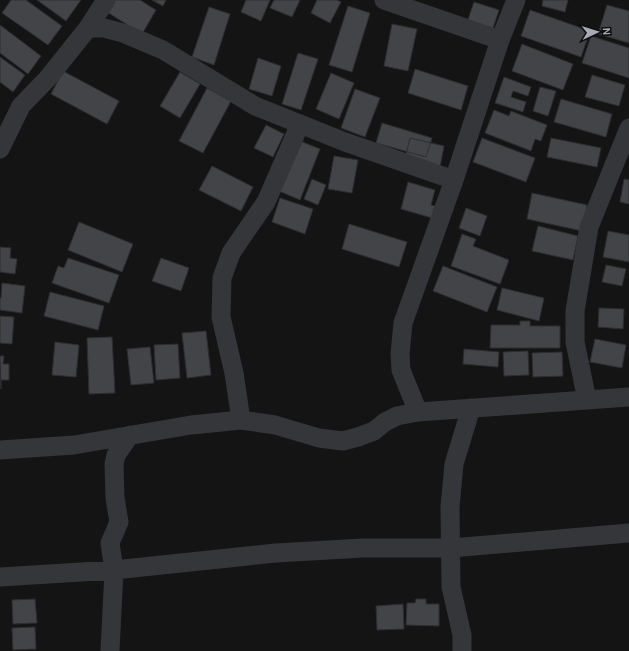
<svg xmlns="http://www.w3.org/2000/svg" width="629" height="651" font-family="Karla,sans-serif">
<rect width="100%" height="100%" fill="#141415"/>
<path fill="#434448" stroke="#2e2e31" d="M 11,0 L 26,0 L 62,26 L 48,45 L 2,13 Z
M 37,0 L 81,0 L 66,21 Z
M 114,0 L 140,0 L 156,10 L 142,34 L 107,12 Z
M 152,0 L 166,0 L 163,6 Z
M 246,0 L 270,0 L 261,21 L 241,12 Z
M 274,0 L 300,0 L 292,17 L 270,8 Z
M 317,0 L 337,0 L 341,2 L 330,23 L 311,13 Z
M 543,0 L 568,0 L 565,12 L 542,6 Z
M 474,2 L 499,10 L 491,34 L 466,25 Z
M 607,5 L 629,11 L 629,43 L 598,34 Z
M 348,6 L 370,13 L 352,72 L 329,65 Z
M 209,7 L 230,14 L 214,65 L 192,57 Z
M 530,10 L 590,31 L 581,57 L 521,36 Z
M 392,24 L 417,29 L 408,71 L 384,66 Z
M 0,25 L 41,56 L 28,74 L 0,53 Z
M 591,36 L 629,48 L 629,78 L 582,63 Z
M 522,44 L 573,64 L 563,90 L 512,71 Z
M 298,53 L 318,59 L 301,110 L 282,104 Z
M 0,57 L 25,75 L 13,92 L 0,82 Z
M 258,58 L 281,66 L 272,96 L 249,89 Z
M 415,69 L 468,86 L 461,110 L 408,93 Z
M 63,71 L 119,101 L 107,124 L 51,94 Z
M 180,72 L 200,84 L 180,118 L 160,106 Z
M 331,73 L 354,83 L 339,119 L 316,109 Z
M 592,75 L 625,85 L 619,106 L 585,97 Z
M 504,77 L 531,87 L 528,96 L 513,91 L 511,97 L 526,102 L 523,112 L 495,103 Z
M 540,87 L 556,91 L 548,116 L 533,111 Z
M 207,88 L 231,101 L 203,153 L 179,141 Z
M 355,89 L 380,98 L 365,137 L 341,128 Z
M 561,99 L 612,114 L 606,137 L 554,122 Z
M 494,110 L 509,116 L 511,111 L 547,125 L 541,141 L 535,139 L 531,151 L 485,133 Z
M 382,123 L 432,138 L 426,157 L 376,143 Z
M 266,125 L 284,134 L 273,157 L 254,148 Z
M 410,138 L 444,146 L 440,167 L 405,159 Z
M 482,138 L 535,158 L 526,182 L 473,162 Z
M 551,138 L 601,148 L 597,167 L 547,157 Z
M 300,141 L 320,149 L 300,200 L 279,191 Z
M 334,156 L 358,160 L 352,193 L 328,189 Z
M 212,166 L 253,187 L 241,211 L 199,190 Z
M 312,179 L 326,185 L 318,205 L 304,199 Z
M 624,179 L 629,180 L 629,204 L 620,202 Z
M 408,182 L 435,190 L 431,205 L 435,206 L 432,218 L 401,209 Z
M 532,193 L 587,205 L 582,231 L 527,219 Z
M 280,198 L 313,209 L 305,234 L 272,222 Z
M 466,208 L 487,216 L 480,236 L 459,228 Z
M 79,222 L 133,244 L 122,272 L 68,250 Z
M 349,224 L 407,242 L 399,267 L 342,249 Z
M 538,226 L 578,236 L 573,260 L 532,251 Z
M 608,231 L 629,235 L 629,262 L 603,257 Z
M 462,234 L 476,239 L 473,246 L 509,260 L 500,284 L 451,266 Z
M 0,247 L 11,248 L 10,258 L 17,259 L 15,274 L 0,272 Z
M 68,258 L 119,275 L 109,303 L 52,283 L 58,266 L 64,268 Z
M 161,258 L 189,268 L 181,291 L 152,281 Z
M 606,265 L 626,269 L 622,286 L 602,282 Z
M 443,266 L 497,287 L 487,312 L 433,291 Z
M 2,283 L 25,286 L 22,313 L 0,310 L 0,298 L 1,298 Z
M 502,288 L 544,298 L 539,321 L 497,310 Z
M 50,292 L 104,306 L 98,330 L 44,316 Z
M 599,308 L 624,309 L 623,329 L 598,327 Z
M 0,316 L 14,317 L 12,344 L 0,343 Z
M 520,321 L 530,321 L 530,326 L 560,326 L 560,348 L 490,348 L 491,325 L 520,325 Z
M 206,331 L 211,375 L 187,378 L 182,333 Z
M 112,337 L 115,393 L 89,394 L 87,338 Z
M 595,339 L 626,345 L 622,368 L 590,362 Z
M 55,342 L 79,345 L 76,377 L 52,375 Z
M 178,344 L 180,378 L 156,380 L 154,345 Z
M 150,347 L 154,383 L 131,385 L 127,349 Z
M 464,349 L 499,352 L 498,367 L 463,364 Z
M 528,351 L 529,375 L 504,376 L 503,352 Z
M 562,352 L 563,376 L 533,377 L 532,353 Z
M 0,356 L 4,356 L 3,364 L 9,364 L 9,380 L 1,380 L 1,389 Z
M 35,599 L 37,623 L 13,624 L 12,600 Z
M 416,599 L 426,599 L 426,604 L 439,604 L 439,626 L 406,625 L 407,603 L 415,603 Z
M 403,604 L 404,629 L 377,630 L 376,606 Z
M 35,627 L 36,649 L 13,650 L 12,628 Z"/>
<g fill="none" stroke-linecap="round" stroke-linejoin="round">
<path stroke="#35363a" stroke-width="19" d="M 384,0 L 500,40
M 88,28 L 104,28 L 123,33 L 163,50 L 255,106 L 345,142 L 454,180
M 0,149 L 21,106 L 48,78 L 88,28 L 106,0
M 587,400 L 575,342 L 575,311 L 589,227 L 629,128
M 418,412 L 401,370 L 400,354 L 403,323 L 454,180 L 500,40 L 516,0
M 241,420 L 234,373 L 221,317 L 222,278 L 231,253 L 266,202 L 300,124
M 0,450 L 74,445 L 191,425 L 241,420 L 275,425 L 319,438 L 343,441 L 358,437 L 374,431 L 385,422 L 397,416 L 418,412 L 629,397
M 0,577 L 114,570 L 276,553 L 363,548 L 451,548 L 629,533
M 110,651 L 114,570 L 110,543 L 119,522 L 115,498 L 114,464 L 116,455 L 130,435
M 462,651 L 462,635 L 451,587 L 450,507 L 454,464 L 471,408"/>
</g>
<g transform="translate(597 32) rotate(86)" stroke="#0f0f10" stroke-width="3" paint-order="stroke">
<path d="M0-3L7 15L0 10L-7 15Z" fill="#a6acb5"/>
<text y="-6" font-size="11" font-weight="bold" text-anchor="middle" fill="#a6acb5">N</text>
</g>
</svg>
